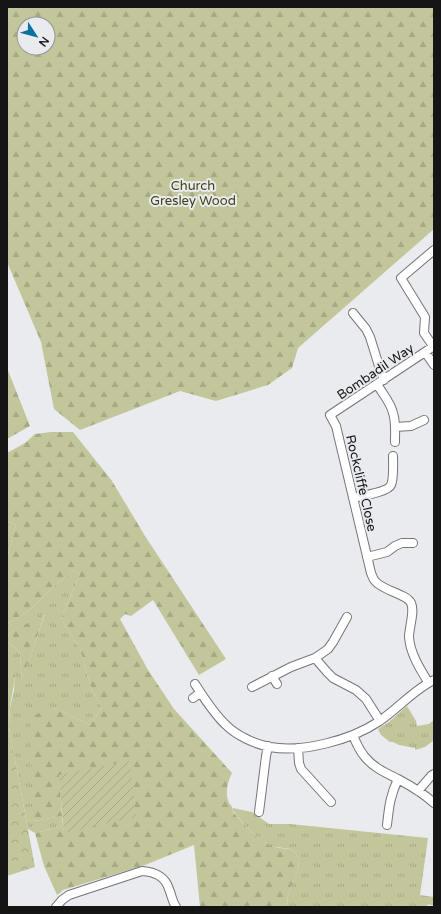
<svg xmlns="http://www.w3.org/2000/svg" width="441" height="914" font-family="'Varela Round',sans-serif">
<defs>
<pattern id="grass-tufts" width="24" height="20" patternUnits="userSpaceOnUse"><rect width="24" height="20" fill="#c2c69a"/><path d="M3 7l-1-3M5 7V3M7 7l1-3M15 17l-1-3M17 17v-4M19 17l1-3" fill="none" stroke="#a6a984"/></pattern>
<pattern id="forest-firs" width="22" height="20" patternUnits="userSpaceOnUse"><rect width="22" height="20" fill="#c2c69a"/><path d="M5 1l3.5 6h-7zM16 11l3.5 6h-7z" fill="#a6a984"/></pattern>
<pattern id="park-crowns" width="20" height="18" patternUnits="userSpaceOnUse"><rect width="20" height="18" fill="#c2c69a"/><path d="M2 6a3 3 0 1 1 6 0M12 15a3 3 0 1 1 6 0" fill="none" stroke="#a6a984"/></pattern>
<pattern id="garden-furrows" width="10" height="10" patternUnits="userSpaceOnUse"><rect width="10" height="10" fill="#c2c69a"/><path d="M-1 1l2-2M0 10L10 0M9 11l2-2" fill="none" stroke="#a6a984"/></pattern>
</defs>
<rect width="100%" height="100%" fill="#eaebef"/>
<path fill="url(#grass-tufts)" d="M 7,521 L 16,525 L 7,558 Z
M 74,570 L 80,574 L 61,619 L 80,649 L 91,688 L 102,707 L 90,725 L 53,707 L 34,821 L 62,816 L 63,826 L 35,833 L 28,829 L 9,728 L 10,708 L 14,690 L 15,673 L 8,649 L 7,648 L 7,642 L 13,646 L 20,653 L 22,680 L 45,614 L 7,635 L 7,624 L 29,611 L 52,588 Z
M 407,706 L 416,721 L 417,726 L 429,724 L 434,720 L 434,740 L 425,747 L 415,750 L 415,748 L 399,745 L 393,742 L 390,742 L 381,735 L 378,729 L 389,722 Z
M 233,808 L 252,812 L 269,824 L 290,824 L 428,838 L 420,895 L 434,897 L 434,905 L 430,905 L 429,904 L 425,907 L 287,907 L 288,895 L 298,869 L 299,860 L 294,850 C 288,848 282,848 275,847 C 260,844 243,823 233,811 Z"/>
<path fill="url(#forest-firs)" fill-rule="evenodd" d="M 7,7 L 361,7 L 362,9 L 363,7 L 434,7 L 434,229 L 298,348 L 292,368 L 268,385 L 216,401 L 180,391 L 80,430 L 54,409 L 41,342 L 7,262 ZM 24,24 L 48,24 L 48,48 L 24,48 Z
M 7,368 L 30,426 L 7,439 Z
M 51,432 L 73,432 L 112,481 L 145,536 L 226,659 L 199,675 L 153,600 L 131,616 L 125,614 L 120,619 L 148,670 L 174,709 L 232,773 C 228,781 225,791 228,800 C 229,805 233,805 233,812 C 243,823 259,843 275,847 C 281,849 287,848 294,850 L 299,860 L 298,869 L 288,895 L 287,907 L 200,907 L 194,845 L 145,865 L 63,890 L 57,895 L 44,866 L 35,833 L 63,826 L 64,833 L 59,775 L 62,816 L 34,821 L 30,732 L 32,716 L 53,707 L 90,725 L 102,707 L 91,688 L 80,649 L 61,619 L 80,574 L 74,570 L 52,588 L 29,611 L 7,624 L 7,558 L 16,525 L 7,521 L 7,453 L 25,443 L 35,434 Z
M 45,613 L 22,681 L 20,653 L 13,646 L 7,642 L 7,635 Z
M 7,648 C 21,664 13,687 10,706 C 9,713 10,721 9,728 L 7,729 Z"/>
<path fill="url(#park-crowns)" d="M 9,728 L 35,867 L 7,876 L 7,729 Z"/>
<path fill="url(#garden-furrows)" d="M 130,761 L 136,817 L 64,833 L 59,775 Z"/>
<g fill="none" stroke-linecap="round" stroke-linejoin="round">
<defs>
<path id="minor" d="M 353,313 L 366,329 L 370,337 L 379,366 L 384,380
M 433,346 L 424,333 L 425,317 L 401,278 L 434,250
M 425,352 L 434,365
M 377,384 C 382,393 391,403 393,413 C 396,422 395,433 395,442
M 395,427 L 411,426 L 424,420
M 353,498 C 361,496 388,492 391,485 C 394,479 393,463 393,456
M 367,557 L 387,552 L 395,546 L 402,543 L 413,543
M 315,658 L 327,672 L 333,678 L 356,690 L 366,699 L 380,721
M 272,676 L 277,684
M 428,682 C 420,669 410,653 409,637 C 409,628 415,611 411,603 C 407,594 383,591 375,581 C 373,579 372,575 371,573 L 336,426 L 330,415 L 434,346
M 195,684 C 204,698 214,714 226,725 C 237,736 255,744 270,747 C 302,753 351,740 378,722 C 398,709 413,690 434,680
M 252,687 L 291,667 L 315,658 L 328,649 L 333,642 L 347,617
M 193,698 L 200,693
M 353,735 C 356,743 360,751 365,757 C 374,768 386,773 398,779 C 411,786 423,793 434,803
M 298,748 L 299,763 L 301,769 L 331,802
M 418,791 L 431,776 L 434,774
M 259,812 L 266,756 L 268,746
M 387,825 C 389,807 390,796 398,779
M 56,907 L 62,900 L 69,895 L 142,871 C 155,872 165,876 169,889 C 172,896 172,901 176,907"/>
</defs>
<use href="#minor" stroke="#747578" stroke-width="10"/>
<use href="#minor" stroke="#fff" stroke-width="8"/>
</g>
<g text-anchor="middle" stroke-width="4" stroke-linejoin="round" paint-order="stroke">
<g font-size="13" fill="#3e4114" stroke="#eaebef">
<text x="193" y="190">Church<tspan x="193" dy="15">Gresley Wood</tspan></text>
</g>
<g font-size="13" fill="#151516" stroke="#eaebef">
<text transform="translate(375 371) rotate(-34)" y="5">Bombadil Way</text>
<text transform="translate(362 483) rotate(77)" y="5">Rockcliffe Close</text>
</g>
</g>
<rect width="441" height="914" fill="none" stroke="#151516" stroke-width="16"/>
<g transform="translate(36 36) rotate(126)"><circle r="19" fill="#eaebef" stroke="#959598"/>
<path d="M0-3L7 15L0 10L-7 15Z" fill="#07739e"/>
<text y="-6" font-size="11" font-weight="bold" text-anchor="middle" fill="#151516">N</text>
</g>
</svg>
